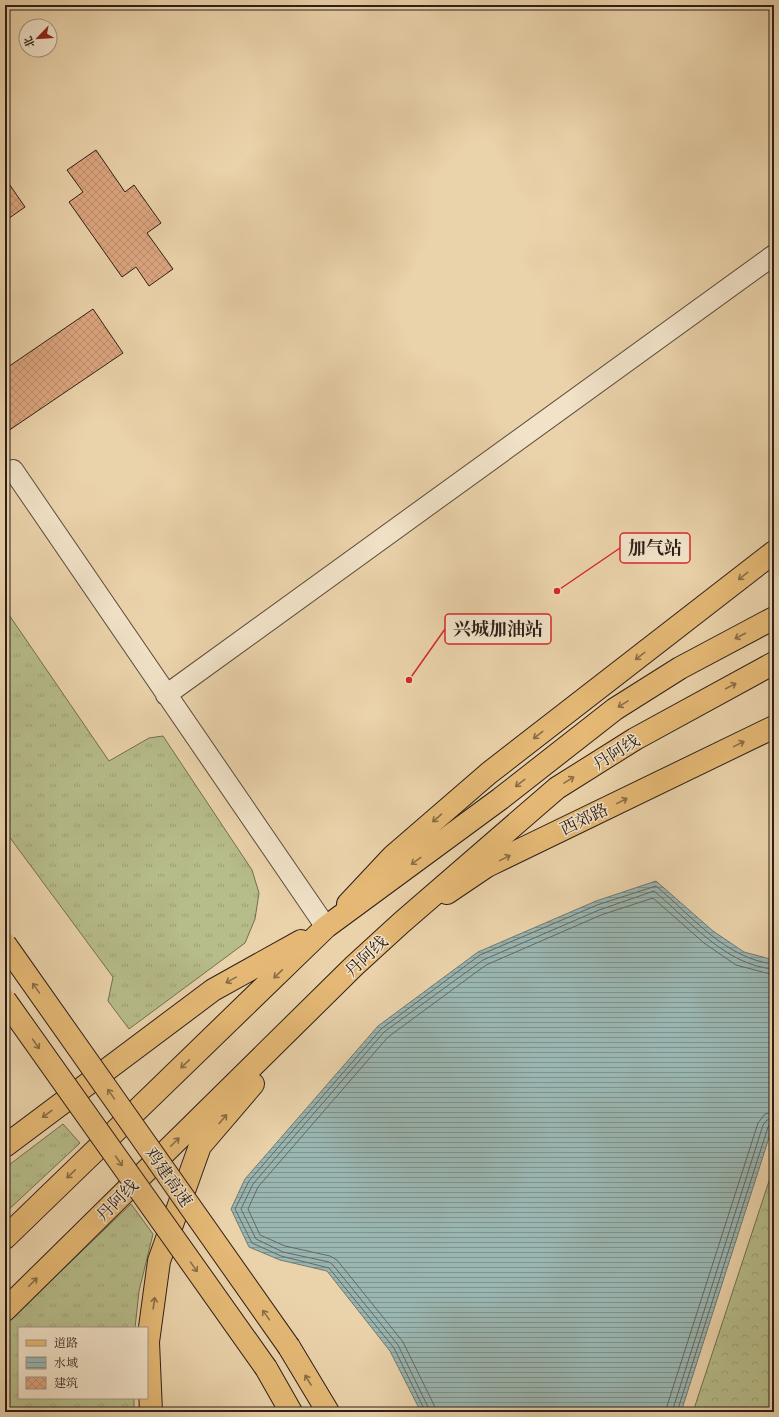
<svg xmlns="http://www.w3.org/2000/svg" width="779" height="1417" font-family="Cardo,'Noto Serif SC',serif">
<defs>
<pattern id="grass-tufts" width="24" height="20" patternUnits="userSpaceOnUse"><rect width="24" height="20" fill="#b6bc8a"/><path d="M3 7l-1-3M5 7V3M7 7l1-3M15 17l-1-3M17 17v-4M19 17l1-3" fill="none" stroke="#9da176"/></pattern>
<pattern id="forest-crowns" width="20" height="18" patternUnits="userSpaceOnUse"><rect width="20" height="18" fill="#b6bc8a"/><path d="M2 6a3 3 0 1 1 6 0M12 15a3 3 0 1 1 6 0" fill="none" stroke="#9da176"/></pattern>
<pattern id="water-rules" width="6" height="5" patternUnits="userSpaceOnUse"><rect width="6" height="5" fill="#9ab6b1"/><path d="M0 2.5h6" fill="none" stroke="#7e938f"/></pattern>
<pattern id="building-cross-hatch" width="8" height="8" patternUnits="userSpaceOnUse"><rect width="8" height="8" fill="#dda680"/><path d="M0 0l8 8M0 8l8-8" fill="none" stroke="#be8e6e"/></pattern>
</defs>
<rect width="100%" height="100%" fill="#ead2aa"/>
<filter id="stains"><feTurbulence type="fractalNoise" baseFrequency=".005" numOctaves="4"/><feColorMatrix values="0 0 0 0 .2 0 0 0 0 .09 0 0 0 0 .02 0 0 0 .5 -.17"/></filter>
<radialGradient id="worn" r=".72"><stop offset=".6" stop-color="#630" stop-opacity="0"/><stop offset="1" stop-color="#630" stop-opacity=".3"/></radialGradient>
<path fill="url(#grass-tufts)" stroke="#726e52" d="M 5,609 L 109,761 L 149,738 L 163,736 L 252,870 L 259,893 L 255,919 L 245,943 L 129,1029 L 108,1001 L 113,977 L 5,831 Z
M 63,1124 L 80,1143 L 5,1213 L 5,1168 Z
M 131,1204 L 153,1234 L 139,1291 L 135,1328 L 19,1328 L 19,1398 L 134,1398 L 134,1412 L 5,1412 L 5,1325 Z"/>
<path fill="url(#forest-crowns)" stroke="#726e52" d="M 774,1166 L 774,1412 L 693,1412 Z"/>
<path fill="url(#water-rules)" stroke="#6e7a74" d="M 656,881 L 713,931 L 744,952 L 774,960 L 774,1122 L 681,1412 L 421,1412 L 390,1351 L 327,1271 L 280,1260 L 249,1247 L 231,1209 L 245,1179 L 378,1026 L 478,952 L 596,901 Z"/>
<g fill="none" stroke-linecap="round" stroke-linejoin="round">
<path stroke="#646a65" stroke-width="1" d="M 424,1412 L 424,1409 L 394,1348 L 329,1268 L 281,1256 L 252,1243 L 235,1209 L 249,1181 L 381,1029 L 480,955 L 597,905 L 656,886 C 691,915 725,959 774,964
M 429,1412 L 428,1407 L 398,1345 L 333,1265 L 329,1262 L 283,1252 L 256,1239 L 241,1209 L 253,1184 L 384,1032 L 483,960 L 599,910 L 654,891 C 689,920 726,966 774,969
M 435,1412 L 434,1405 L 403,1342 L 337,1260 L 330,1256 L 285,1246 L 260,1235 L 248,1209 L 258,1187 L 388,1037 L 486,965 L 601,915 L 653,898 L 704,943 L 736,965 L 774,975
M 666,1412 L 667,1406 L 758,1123 L 765,1114 L 774,1112
M 672,1412 L 763,1125 L 767,1120 L 774,1118
M 677,1412 L 768,1127 L 770,1124 L 774,1123"/>
</g>
<path fill="url(#building-cross-hatch)" stroke="#2d1f19" d="M 96,150 L 125,192 L 134,185 L 161,223 L 147,233 L 173,269 L 149,286 L 136,267 L 122,277 L 69,202 L 83,192 L 67,170 Z
M 5,178 L 25,207 L 5,221 Z
M 93,309 L 123,353 L 5,433 L 5,369 Z"/>
<g fill="none" stroke-linecap="round" stroke-linejoin="round">
<defs>
<path id="minor" d="M 13,470 L 326,927
M 166,695 L 774,255"/>
<path id="primary" d="M 447,893 L 487,866 L 774,727
M 348,904 L 393,856 L 489,773 L 774,552"/>
<path id="trunk" d="M 5,1146 L 213,990 L 301,941
M 5,1238 L 326,927 L 500,799 L 615,709 L 680,668 L 774,618
M 5,1310 L 354,966 L 401,923 L 557,788 L 635,739 L 774,663
M 151,1412 L 148,1342 L 159,1261 L 200,1146 L 253,1084"/>
<path id="motorway" d="M 289,1347 L 328,1412
M 266,1368 L 291,1412"/>
</defs>
<use href="#minor" stroke="#5c4c3d" stroke-width="22"/>
<use href="#primary" stroke="#2d1f19" stroke-width="24"/>
<use href="#trunk" stroke="#2d1f19" stroke-width="24"/>
<use href="#motorway" stroke="#2d1f19" stroke-width="24"/>
<use href="#minor" stroke="#f1e2c8" stroke-width="20"/>
<use href="#primary" stroke="#e5b975" stroke-width="22"/>
<use href="#trunk" stroke="#e5b975" stroke-width="22"/>
<use href="#motorway" stroke="#e5b975" stroke-width="22"/>
<defs>
<path id="motorway-bridge" d="M 5,944 L 289,1347
M 5,1000 L 266,1368"/>
</defs>
<use href="#motorway-bridge" stroke="#2d1f19" stroke-width="24" stroke-linecap="butt"/>
<use href="#motorway-bridge" stroke="#e5b975" stroke-width="22"/>
</g>
<defs><path id="oneway-shaft" d="M-6 0H5M1.5-3L5.5 0L1.5 3" fill="none" stroke-width="1.6" stroke-linecap="round" stroke-linejoin="round"/></defs>
<g stroke="#896c47">
<use href="#oneway-shaft" transform="translate(743 576) rotate(142)"/>
<use href="#oneway-shaft" transform="translate(740 636) rotate(152)"/>
<use href="#oneway-shaft" transform="translate(640 656) rotate(142)"/>
<use href="#oneway-shaft" transform="translate(731 686) rotate(-28)"/>
<use href="#oneway-shaft" transform="translate(623 704) rotate(148)"/>
<use href="#oneway-shaft" transform="translate(538 735) rotate(142)"/>
<use href="#oneway-shaft" transform="translate(739 744) rotate(-26)"/>
<use href="#oneway-shaft" transform="translate(569 780) rotate(-32)"/>
<use href="#oneway-shaft" transform="translate(520 783) rotate(142)"/>
<use href="#oneway-shaft" transform="translate(622 801) rotate(-26)"/>
<use href="#oneway-shaft" transform="translate(437 818) rotate(139)"/>
<use href="#oneway-shaft" transform="translate(505 858) rotate(-26)"/>
<use href="#oneway-shaft" transform="translate(416 861) rotate(144)"/>
<use href="#oneway-shaft" transform="translate(278 974) rotate(136)"/>
<use href="#oneway-shaft" transform="translate(231 980) rotate(151)"/>
<use href="#oneway-shaft" transform="translate(36 988) rotate(-125)"/>
<use href="#oneway-shaft" transform="translate(36 1044) rotate(55)"/>
<use href="#oneway-shaft" transform="translate(185 1064) rotate(136)"/>
<use href="#oneway-shaft" transform="translate(111 1094) rotate(-125)"/>
<use href="#oneway-shaft" transform="translate(47 1114) rotate(143)"/>
<use href="#oneway-shaft" transform="translate(223 1119) rotate(-49)"/>
<use href="#oneway-shaft" transform="translate(175 1142) rotate(-45)"/>
<use href="#oneway-shaft" transform="translate(119 1161) rotate(55)"/>
<use href="#oneway-shaft" transform="translate(71 1174) rotate(136)"/>
<use href="#oneway-shaft" transform="translate(194 1267) rotate(55)"/>
<use href="#oneway-shaft" transform="translate(33 1282) rotate(-45)"/>
<use href="#oneway-shaft" transform="translate(154 1303) rotate(-82)"/>
<use href="#oneway-shaft" transform="translate(266 1315) rotate(-125)"/>
<use href="#oneway-shaft" transform="translate(308 1380) rotate(-121)"/>
</g>
<g text-anchor="middle" stroke-width="3" stroke-linejoin="round" paint-order="stroke">
<g font-size="17" fill="#2d1f19" stroke="#f1e2c8">
<text transform="translate(616 752) rotate(-32)" y="6">丹阿线</text>
<text transform="translate(584 819) rotate(-26)" y="6">西郊路</text>
<text transform="translate(366 956) rotate(-43)" y="6">丹阿线</text>
<text transform="translate(169 1177) rotate(55)" y="6">鸡建高速</text>
<text transform="translate(117 1200) rotate(-45)" y="6">丹阿线</text>
</g>
</g>
<path fill="none" stroke="#d62828" stroke-width="1.5" d="M557 591L620 548M409 680L445 629"/>
<g fill="#d62828" stroke="#f1e2c8" stroke-width="1.5">
<circle cx="557" cy="591" r="4"/>
<circle cx="409" cy="680" r="4"/>
</g>
<g fill="#f1e2c8" stroke="#d62828" stroke-width="1.5">
<rect x="620" y="533" width="70" height="30" rx="4"/>
<rect x="445" y="614" width="106" height="30" rx="4"/>
</g>
<g font-size="18" text-anchor="middle" font-weight="bold" fill="#2d1f19">
<text x="655" y="554">加气站</text>
<text x="498" y="635">兴城加油站</text>
</g>
<rect width="779" height="1417" fill="none" stroke="#ead2aa" stroke-width="20"/>
<rect x="6" y="6" width="767" height="1405" fill="none" stroke="#2d1f19" stroke-width="2"/>
<rect x="10" y="10" width="759" height="1397" fill="none" stroke="#2d1f19"/>
<rect x="18" y="1327" width="130" height="72" fill="#f1e2c8" stroke="#a39482"/>
<rect x="26" y="1340" width="20" height="6" fill="#e5b975" stroke="#a39482"/>
<text x="54" y="1347" font-size="12" fill="#2d1f19">道路</text>
<rect x="26" y="1357" width="20" height="12" fill="url(#water-rules)" stroke="#a39482"/>
<text x="54" y="1367" font-size="12" fill="#2d1f19">水域</text>
<rect x="26" y="1377" width="20" height="12" fill="url(#building-cross-hatch)" stroke="#a39482"/>
<text x="54" y="1387" font-size="12" fill="#2d1f19">建筑</text>
<g transform="translate(38 38) rotate(245)"><circle r="19" fill="#f1e2c8" stroke="#a39482"/>
<path d="M0-3L7 15L0 10L-7 15Z" fill="#8f2418"/>
<text y="-6" font-size="11" font-weight="bold" text-anchor="middle" fill="#2d1f19">北</text>
</g>
<rect width="100%" height="100%" filter="url(#stains)"/>
<rect width="100%" height="100%" fill="url(#worn)"/>
</svg>
